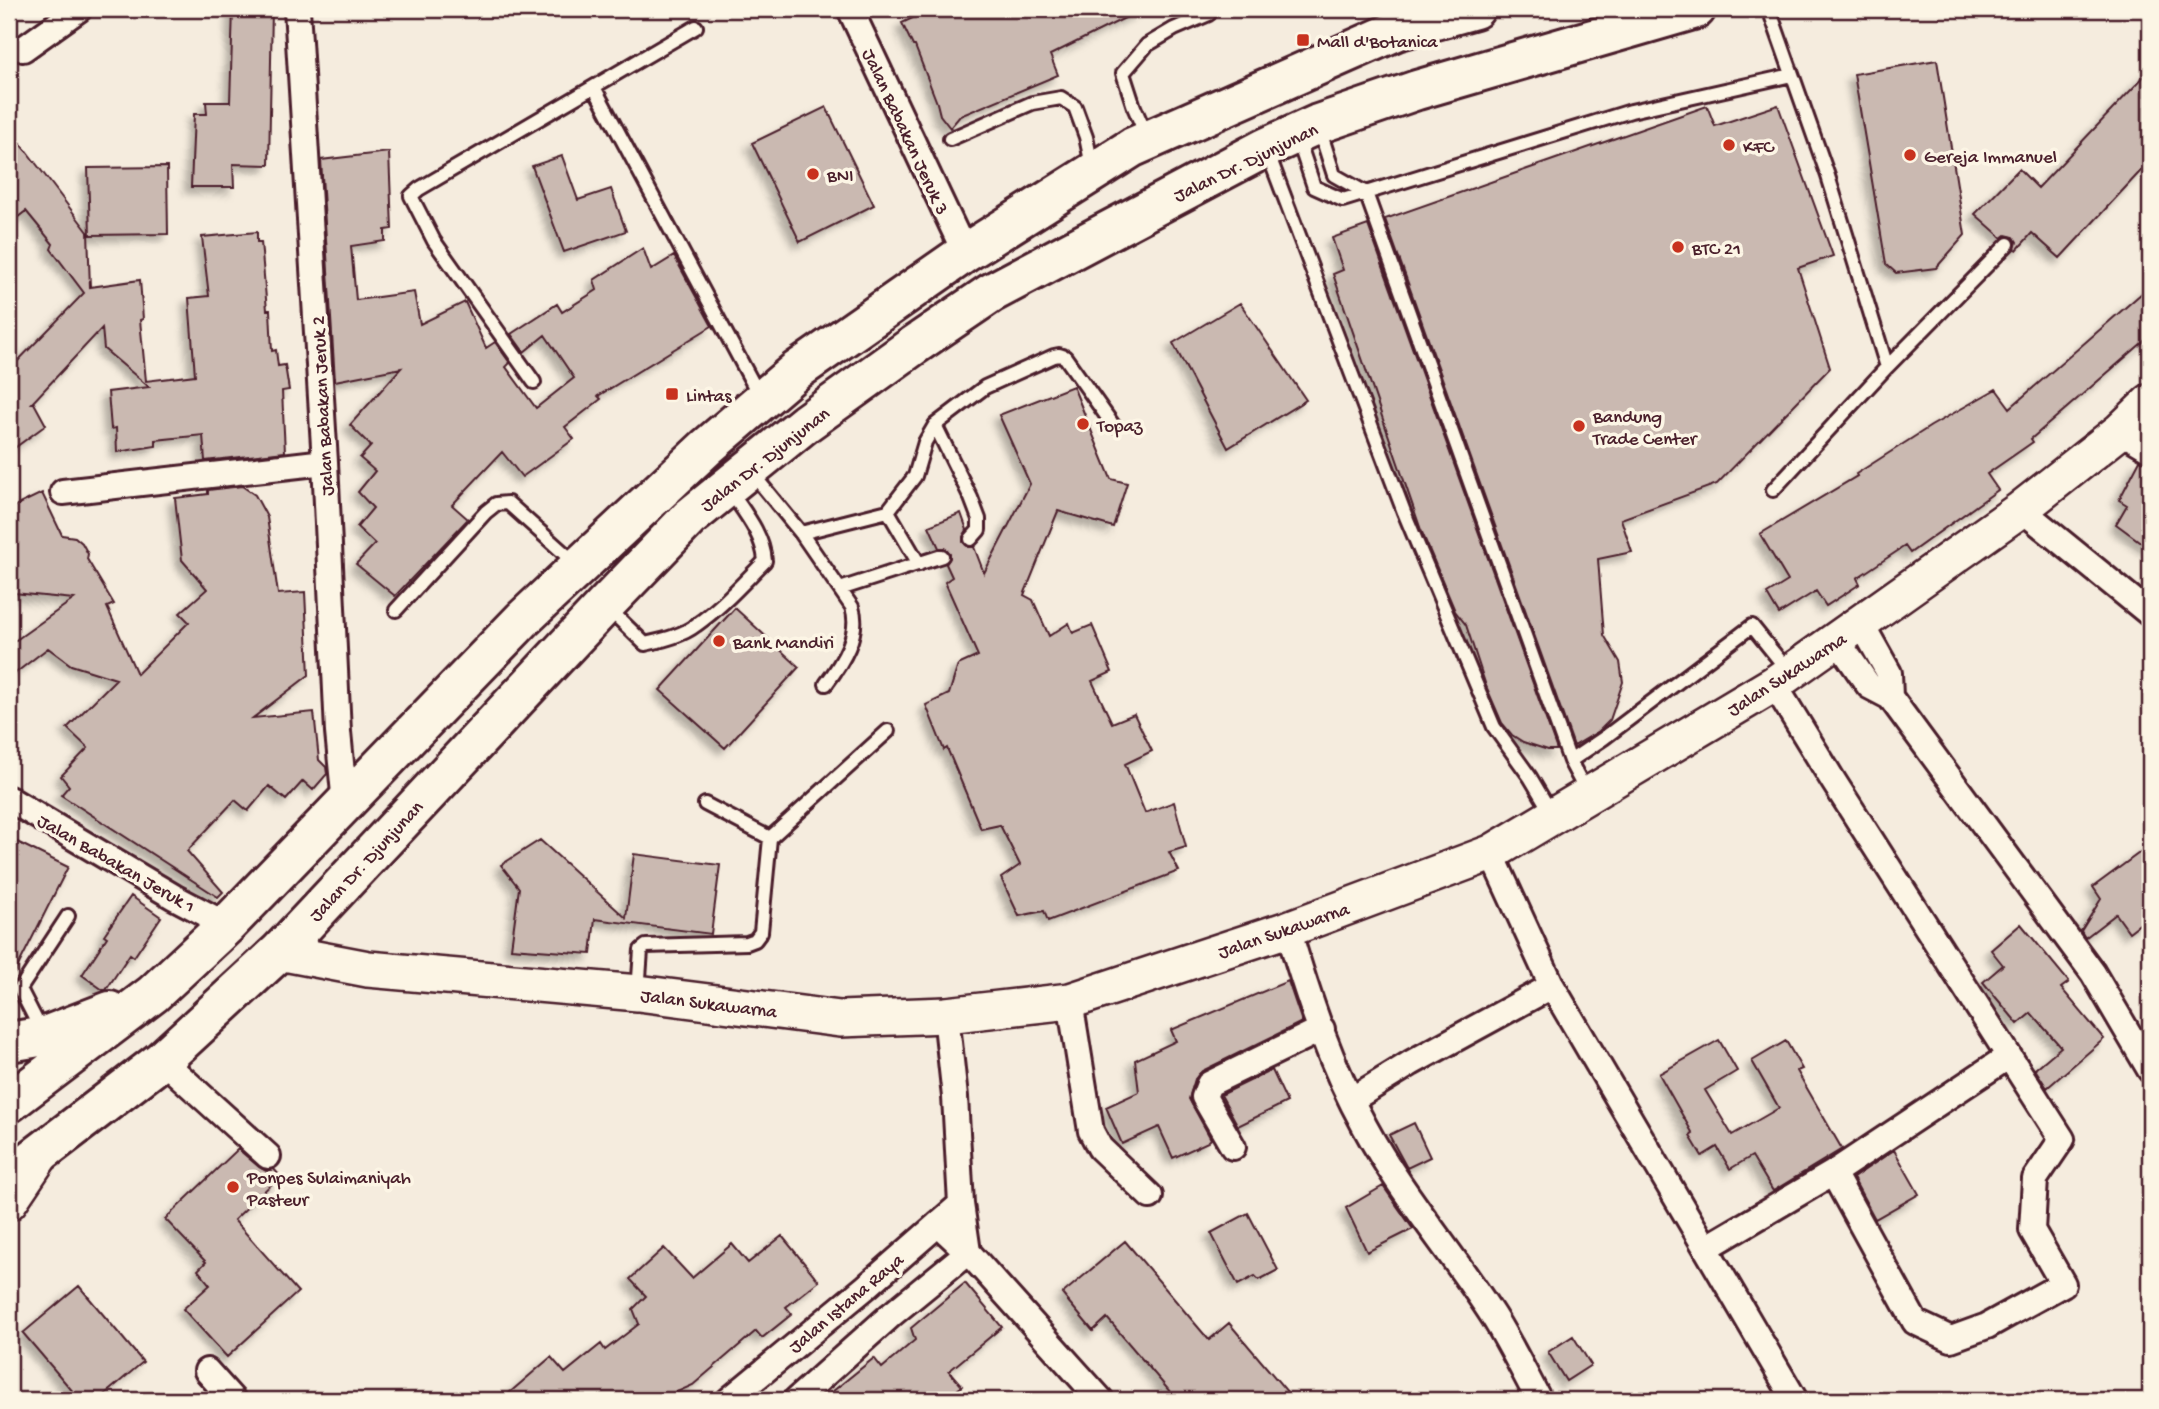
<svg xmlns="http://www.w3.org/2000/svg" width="2159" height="1409" font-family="'Gochi Hand',sans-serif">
<defs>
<filter id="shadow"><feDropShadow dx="-6" dy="6" stdDeviation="3.5" flood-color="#0004"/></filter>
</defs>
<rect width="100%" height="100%" fill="#f5ecde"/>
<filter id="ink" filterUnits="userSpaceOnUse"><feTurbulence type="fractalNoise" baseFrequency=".0143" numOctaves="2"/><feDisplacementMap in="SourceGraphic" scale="14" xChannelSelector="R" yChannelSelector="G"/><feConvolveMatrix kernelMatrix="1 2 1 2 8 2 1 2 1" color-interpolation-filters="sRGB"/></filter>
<g filter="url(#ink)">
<path fill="#cab9b1" stroke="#4a1f2b" stroke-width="2" filter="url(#shadow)" d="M 233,9 L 272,9 L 269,165 L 233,164 L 234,187 L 191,187 L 194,114 L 207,114 L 206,102 L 230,102 Z
M 914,9 L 1143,9 L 1050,55 L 1058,75 L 960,116 L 950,128 L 940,115 L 937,103 L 915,46 L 913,46 L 902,23 L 917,16 Z
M 1937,60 L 1965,235 L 1936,268 L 1896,273 L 1886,264 L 1854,74 Z
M 2150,70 L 2150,161 L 2060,258 L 2032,233 L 2017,250 L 2015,249 L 2017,242 L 2014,237 L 2006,235 L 2002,238 L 1975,214 L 2019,169 L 2038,188 Z
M 1778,105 L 1833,256 L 1798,268 L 1830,368 L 1717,484 L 1621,519 L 1632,552 L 1598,559 L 1604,635 L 1620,662 L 1623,682 L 1610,720 L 1599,731 L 1574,746 L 1385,219 L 1707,106 L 1715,126 Z
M 826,107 L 874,205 L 800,242 L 752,143 Z
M 9,128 L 88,232 L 90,287 L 140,280 L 143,319 L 140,320 L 146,381 L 195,375 L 189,298 L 209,296 L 202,237 L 257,232 L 257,242 L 261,242 L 267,310 L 270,310 L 272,351 L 276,350 L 278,366 L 285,365 L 289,390 L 282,391 L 285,452 L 205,461 L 203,435 L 156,440 L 156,446 L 117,452 L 116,428 L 111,429 L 108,392 L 149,387 L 104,349 L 102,328 L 32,403 L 34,403 L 46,425 L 9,452 L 9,370 L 84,293 L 51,249 L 53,244 L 26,211 L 9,224 Z
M 389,152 L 392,229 L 385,230 L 385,241 L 351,246 L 356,300 L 414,292 L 420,324 L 465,302 L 486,348 L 495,342 L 510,363 L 506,367 L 536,408 L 574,378 L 545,335 L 524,352 L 511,334 L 557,304 L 562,312 L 597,290 L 594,280 L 643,248 L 651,270 L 674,256 L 712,326 L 598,396 L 601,399 L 565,427 L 574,439 L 522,477 L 502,452 L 452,505 L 468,519 L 395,596 L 356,564 L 375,544 L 357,527 L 373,508 L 358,492 L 375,471 L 360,458 L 371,446 L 350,425 L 401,368 L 335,381 L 321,160 Z
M 562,156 L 578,200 L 611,189 L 626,231 L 564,252 L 532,166 Z
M 167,167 L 168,234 L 90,235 L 88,168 Z
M 1368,225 L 1557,750 L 1548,750 L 1523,742 L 1512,735 L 1502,723 L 1486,686 L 1466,625 L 1455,611 L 1421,530 L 1333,274 L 1343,270 L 1332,238 Z
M 2150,286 L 2150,336 L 2031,439 L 2033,442 L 1987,474 L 1998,490 L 1910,553 L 1905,546 L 1857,578 L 1860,584 L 1826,606 L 1816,591 L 1779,614 L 1767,594 L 1788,581 L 1760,534 L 1857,476 L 1856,474 L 1931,426 L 1996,389 L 2010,408 Z
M 1240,303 L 1306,400 L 1228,448 L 1173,343 Z
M 1073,386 L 1111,479 L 1127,483 L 1113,527 L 1058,511 L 1024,595 L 1033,600 L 1049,636 L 1069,623 L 1073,633 L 1092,625 L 1112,672 L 1092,681 L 1112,723 L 1134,714 L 1152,751 L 1125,764 L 1145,813 L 1174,802 L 1186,847 L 1169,852 L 1179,871 L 1048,921 L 1044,911 L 1019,916 L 1001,878 L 1020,865 L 1000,825 L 981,829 L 947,748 L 944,750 L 926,705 L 949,694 L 958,665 L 978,656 L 945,582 L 952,577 L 946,564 L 950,558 L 950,553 L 944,548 L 939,548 L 929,526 L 961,513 L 967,530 L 963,537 L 963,542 L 969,547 L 974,547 L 984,573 L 1030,484 L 999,415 Z
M 2140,460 L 2150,464 L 2150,549 L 2116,524 L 2127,505 L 2119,500 Z
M 242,486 L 255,495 L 267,517 L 278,594 L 305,592 L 309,675 L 253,718 L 314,712 L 319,760 L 326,767 L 327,774 L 313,790 L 303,781 L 286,800 L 269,786 L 248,811 L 235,800 L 187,851 L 223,892 L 218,897 L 61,795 L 69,786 L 61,776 L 88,748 L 67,728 L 116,679 L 71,665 L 48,648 L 9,678 L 9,645 L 74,599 L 14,593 L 11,577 L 13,571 L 9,564 L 9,509 L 42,493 L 62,535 L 75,537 L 82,543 L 88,554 L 87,559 L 114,604 L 107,607 L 137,674 L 189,622 L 180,613 L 207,589 L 182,560 L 175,498 L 208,494 L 208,490 Z
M 735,608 L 799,667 L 725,748 L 660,690 Z
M 9,838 L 68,867 L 9,984 Z
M 540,840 L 626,918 L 634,854 L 720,865 L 711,934 L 595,919 L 591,954 L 511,948 L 519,888 L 501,865 Z
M 2150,845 L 2150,916 L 2129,932 L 2116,914 L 2085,938 L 2081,931 L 2101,899 L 2093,887 Z
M 131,896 L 161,917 L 134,957 L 130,954 L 106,990 L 103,990 L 82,975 L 107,937 L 104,935 Z
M 2021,924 L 2069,982 L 2061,988 L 2104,1039 L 2047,1088 L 2035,1069 L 2061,1047 L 2031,1013 L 2018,1024 L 1983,982 L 2003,965 L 1991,950 Z
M 1288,981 L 1302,1022 L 1202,1071 L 1195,1079 L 1189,1099 L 1211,1139 L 1208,1142 L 1173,1158 L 1159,1127 L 1122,1144 L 1106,1107 L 1139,1092 L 1135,1060 L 1176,1041 L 1171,1030 Z
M 1719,1040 L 1737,1071 L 1705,1090 L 1732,1135 L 1779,1108 L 1752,1061 L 1786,1041 L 1802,1069 L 1797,1071 L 1842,1149 L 1773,1191 L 1752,1156 L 1730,1169 L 1717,1147 L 1702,1156 L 1690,1136 L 1693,1134 L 1659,1074 Z
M 1272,1070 L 1287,1102 L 1238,1126 L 1221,1095 Z
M 1414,1123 L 1430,1157 L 1407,1168 L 1389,1135 Z
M 238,1149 L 259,1167 L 266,1171 L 274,1169 L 280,1176 L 234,1220 L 298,1292 L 227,1357 L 183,1309 L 210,1285 L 198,1270 L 206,1262 L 165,1219 Z
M 1894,1150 L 1919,1194 L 1875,1219 L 1853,1178 Z
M 1383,1186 L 1413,1229 L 1367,1252 L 1346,1208 Z
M 1248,1213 L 1278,1270 L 1259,1280 L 1255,1276 L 1238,1285 L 1211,1233 Z
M 782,1236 L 819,1281 L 786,1307 L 792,1314 L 762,1338 L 756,1331 L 693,1385 L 659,1400 L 501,1400 L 551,1357 L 565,1373 L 601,1344 L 605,1350 L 639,1324 L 633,1309 L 646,1296 L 630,1279 L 664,1248 L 692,1278 L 732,1244 L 748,1263 Z
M 1125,1241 L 1209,1340 L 1229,1323 L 1294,1400 L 1177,1400 L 1107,1318 L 1093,1331 L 1062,1294 Z
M 965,1283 L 1002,1327 L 949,1371 L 962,1386 L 945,1400 L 822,1400 L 874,1358 L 882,1368 L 915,1340 L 911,1328 Z
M 79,1286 L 143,1362 L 98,1400 L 80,1400 L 23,1333 Z
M 1573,1336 L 1591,1365 L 1566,1381 L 1548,1352 Z"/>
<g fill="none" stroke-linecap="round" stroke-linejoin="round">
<defs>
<path id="lane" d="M 1769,9 L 1828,176 L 1887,367
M 594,87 L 759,395
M 1319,128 L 1334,175 L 1366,193 L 1570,761 L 1588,795
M 1147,137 L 1134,107 L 1123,73 L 1147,45 L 1174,29 L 1209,14
M 950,139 L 1032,103 L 1061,98 L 1075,107 L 1086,137 L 1092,166
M 1298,139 L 1314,187 L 1343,200 L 1631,111 L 1792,75
M 1267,151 L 1404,512 L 1494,727 L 1530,777 L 1552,814
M 534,382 L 434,241 L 411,196 L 419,189 L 696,27
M 935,425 L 971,498 L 979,519 L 979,530 L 971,539
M 751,472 L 801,533 L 852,607 C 861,634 842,663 826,684
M 1773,490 L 1887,367 L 2008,244
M 888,511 L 915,476 L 925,442 L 935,425 L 985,387 L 1054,356 L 1059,355 L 1065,357 L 1113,425
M 801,533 L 888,511 L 919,564
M 840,589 L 942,556
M 607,607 L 645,644 C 662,640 682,636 696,625 C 722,607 743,583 765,561 C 763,534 744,512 730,491
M 396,610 L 486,512 L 496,504 L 508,503 L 575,563
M 1570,761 L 1604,738 L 1752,626 L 1789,672
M 705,804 L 770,838
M 638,992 L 641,950 L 646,946 L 747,943 L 755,940 L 761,932 L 770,838 L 888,731
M 42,1032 L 20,989 L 68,916"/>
<path id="street" d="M 297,9 L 325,462 L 338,732 L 345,804
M 850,9 L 965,253
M 23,49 L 79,9
M 2120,431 L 2150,449
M 63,492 L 325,462
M 2021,509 L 2150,614
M 1861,623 L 1889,673 L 1890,697
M 1837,640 L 1869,686 L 1890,697 L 2093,973 L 2150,1070
M 1774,684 L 1834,782 L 2062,1139 L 2035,1179 L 2032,1230 L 2063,1284 L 1987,1326 L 1951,1339 L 1915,1322 L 1833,1173
M 9,799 L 174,897 L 227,925
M 1491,853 L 1552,986 L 1795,1400
M 1288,929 C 1308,997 1330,1064 1365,1127 C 1401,1194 1452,1252 1493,1316 C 1510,1343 1524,1372 1539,1400
M 1070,1001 L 1091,1131 L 1100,1148 L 1150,1196
M 946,1015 L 955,1097 L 961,1204 L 968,1252
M 162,1060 L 268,1156
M 1351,1100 L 1411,1063 L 1552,986
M 1233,1147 L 1204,1097 L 1209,1084 L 1322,1029
M 938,1224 L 968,1252 L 1101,1400
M 1706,1248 L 1833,1173 L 2009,1056
M 207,1371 L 233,1400
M 729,1400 L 866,1287 L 961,1204
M 796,1400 L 891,1315 L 968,1252"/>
<path id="secondary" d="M 279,952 L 368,969 L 638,993 L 840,1019 L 946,1015 L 1070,1001 L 1288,929 L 1491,853 L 1774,684 L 2021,509 L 2120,431 L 2150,402
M 9,1202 L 40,1156"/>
<path id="highway" d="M 9,1042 L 45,1036 L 110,1011
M 9,1103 L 153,994 L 227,925 L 523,619 L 707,447 L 796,371 L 965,253 L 1133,147 L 1396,31 L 1475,9
M 9,1177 L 162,1060 L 279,952 L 605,605 L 689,518 L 806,423 L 913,346 L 991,293 L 1265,148 L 1318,124 L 1417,90 L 1696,9"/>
</defs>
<use href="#lane" stroke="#4a1f2b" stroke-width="18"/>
<use href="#street" stroke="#4a1f2b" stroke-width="30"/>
<use href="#secondary" stroke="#4a1f2b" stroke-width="40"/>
<use href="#highway" stroke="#4a1f2b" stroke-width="44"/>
<use href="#lane" stroke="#fcf5e5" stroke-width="12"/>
<use href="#street" stroke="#fcf5e5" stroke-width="24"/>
<use href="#secondary" stroke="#fcf5e5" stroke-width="35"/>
<use href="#highway" stroke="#fcf5e5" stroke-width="38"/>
</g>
</g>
<g fill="#c8321e" stroke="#fcf5e5" stroke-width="2.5">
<rect x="1296" y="33" width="14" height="14" rx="3.5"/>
<circle cx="1729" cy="145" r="7"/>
<circle cx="1910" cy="155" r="7"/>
<circle cx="813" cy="174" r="7"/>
<circle cx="1678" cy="247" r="7"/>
<rect x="665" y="387" width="14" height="14" rx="3.5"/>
<circle cx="1083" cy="424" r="7"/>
<circle cx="1579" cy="426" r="7"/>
<circle cx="719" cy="641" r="7"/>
<circle cx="233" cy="1187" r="7"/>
</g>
<g text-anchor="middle" stroke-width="7" stroke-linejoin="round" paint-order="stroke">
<g font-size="19" fill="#4a1f2b" stroke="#fcf5e5" text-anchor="start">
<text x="1317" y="47">Mall d'Botanica</text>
<text x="1743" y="152">KFC</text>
<text x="1924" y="162">Gereja Immanuel</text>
<text x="827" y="181">BNI</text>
<text x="1692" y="254">BTC 21</text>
<text x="686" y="401">Lintas</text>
<text x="1593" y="422">Bandung<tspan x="1593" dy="22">Trade Center</tspan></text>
<text x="1097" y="431">Topaz</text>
<text x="733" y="648">Bank Mandiri</text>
<text x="247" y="1183">Ponpes Sulaimaniyah<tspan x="247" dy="22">Pasteur</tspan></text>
</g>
<g font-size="19" fill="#4a1f2b" stroke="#fcf5e5">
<text transform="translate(907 131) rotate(65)" y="7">Jalan Babakan Jeruk 3</text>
<text transform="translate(1245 161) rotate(-26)" y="7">Jalan Dr. Djunjunan</text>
<text transform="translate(321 406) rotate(-93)" y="7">Jalan Babakan Jeruk 2</text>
<text transform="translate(764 458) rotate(-38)" y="7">Jalan Dr. Djunjunan</text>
<text transform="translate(1786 673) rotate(-33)" y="7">Jalan Sukawarna</text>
<text transform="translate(365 860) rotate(-47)" y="7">Jalan Dr. Djunjunan</text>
<text transform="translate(117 862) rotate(30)" y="7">Jalan Babakan Jeruk 1</text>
<text transform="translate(1283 929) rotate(-19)" y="7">Jalan Sukawarna</text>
<text transform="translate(709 1002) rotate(7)" y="7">Jalan Sukawarna</text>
<text transform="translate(845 1302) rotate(-40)" y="7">Jalan Istana Raya</text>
</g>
</g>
<rect width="2159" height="1409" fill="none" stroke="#fcf5e5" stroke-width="35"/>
<rect x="18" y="18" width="2124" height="1374" fill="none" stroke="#4a1f2b" stroke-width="2.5" filter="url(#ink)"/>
</svg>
